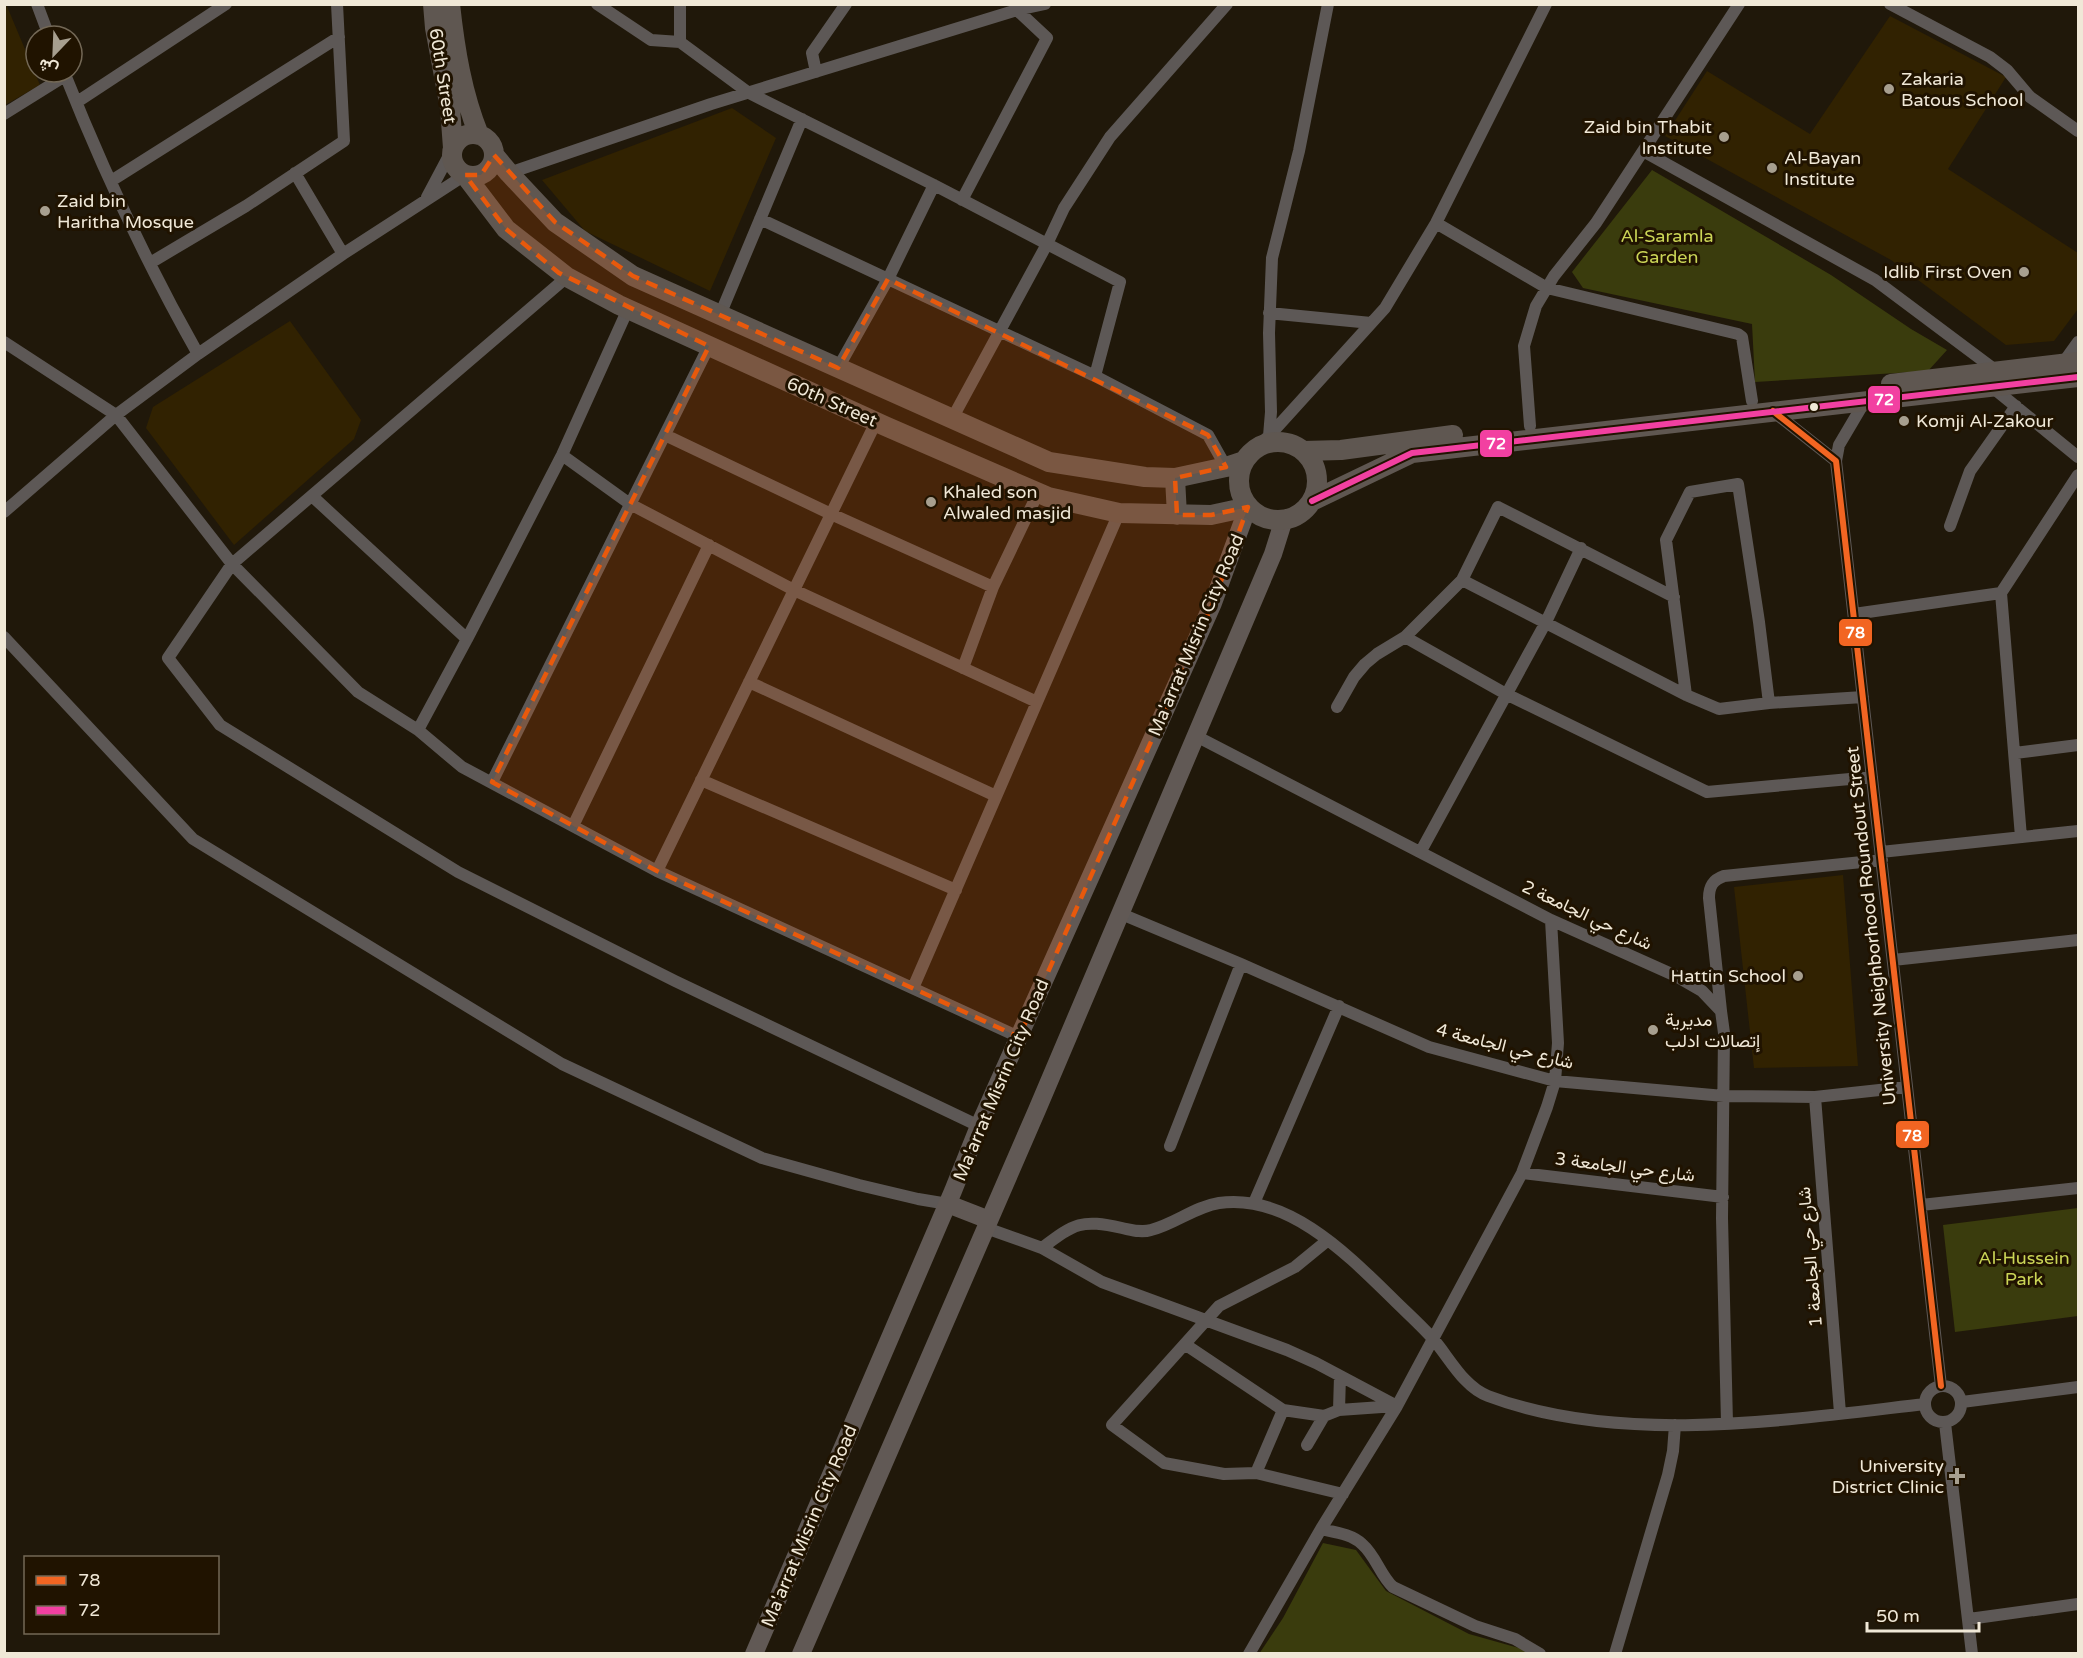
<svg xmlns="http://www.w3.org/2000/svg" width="2083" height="1658" font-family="'Varela Round',Vazirmatn,sans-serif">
<rect width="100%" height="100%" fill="#20180a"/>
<path fill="#312201" d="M 6,4 L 40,85 L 5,105 L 4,5 Z
M 1890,16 L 2006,77 L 1948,169 L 2078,253 L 2078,309 L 2054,341 L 2006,345 L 1891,260 L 1665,136 L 1707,71 L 1810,134 Z
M 732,108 L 776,138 L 710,291 L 585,231 L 542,180 Z
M 290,321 L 361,420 L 354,439 L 234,545 L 146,428 L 153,407 Z
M 1843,875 L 1858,1066 L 1754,1068 L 1734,887 Z"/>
<path fill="#3a3c0d" d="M 1652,170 L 1831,275 L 1911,329 L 1947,350 L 1928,371 L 1755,382 L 1752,324 L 1583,288 L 1572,272 Z
M 2078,1208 L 2078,1316 L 1955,1332 L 1943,1225 Z
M 1323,1543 L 1356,1550 L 1386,1591 L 1469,1634 L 1526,1650 L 1526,1654 L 1259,1654 L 1283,1618 Z"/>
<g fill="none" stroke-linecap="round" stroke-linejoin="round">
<path stroke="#5d5856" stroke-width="12" d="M 37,4 L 49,36
M 597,4 L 651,40 L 680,42
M 680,4 L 680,42 L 749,93 L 934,185 L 1120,282 L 1095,376
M 1890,4 L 1990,57 L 2007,70 L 2030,97 L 2078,131
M 64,72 C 102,168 147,264 198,354
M 816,72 L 812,53 L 846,4
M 77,102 L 226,4
M 4,114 L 65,76
M 1643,151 L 1875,280 L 1998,372
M 295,173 L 343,254
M 509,173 L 711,104 L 1017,10 L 1045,4
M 111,181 L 339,37
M 427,197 L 453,148
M 962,200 L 1047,38 L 1017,10
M 760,219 L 1095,376 L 1208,435 L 1226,467
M 1436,223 L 1547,288 L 1738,334 L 1742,337 L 1752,401
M 150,263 L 246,206 L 344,141 L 337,4
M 567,277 L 232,564 L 168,658 L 220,725 L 458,872 L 675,981 L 979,1126
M 1269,313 L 1371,323
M 720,315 L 802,119
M 4,342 L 116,415 L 232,564 L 302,635 L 358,692 L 418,730 L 462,767 L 657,871 L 1019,1037
M 2063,363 L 2078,342
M 838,368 L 888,279 L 934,185
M 1992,387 L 2078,457
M 1774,412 L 1836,461 L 1941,1386
M 952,419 L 1047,244 L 1064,208 L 1110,137 L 1227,4
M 1530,426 L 1524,346 L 1536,306 L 1554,276 L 1596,223 L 1739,4
M 665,435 L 831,514 L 993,587
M 1269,436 L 1385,308 L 1436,223 L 1546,4
M 1253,451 L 1269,436 L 1271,412 L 1269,333 L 1272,258 L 1299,151 L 1328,4
M 562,455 L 630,504 L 794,590 L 1037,702
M 1836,461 L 1839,445 L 1865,401
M 312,496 L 467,639 L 562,455 L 628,309
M 4,512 L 116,415 L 198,354 L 343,254 L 465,175
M 1950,526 L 1970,471 L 2016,406
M 1462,580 L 1686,695 L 1719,709 L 1769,703 L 1863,697
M 1854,614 L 2001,593
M 4,637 L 193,839 L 562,1064 L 762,1158 L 859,1185 L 918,1199 L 948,1204
M 1405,637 L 1506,694 L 1707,792 L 1872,777
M 963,668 L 993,587 L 1038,493
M 749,682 L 996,796
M 1686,695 L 1666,540 L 1690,492 L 1738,484 L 1759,622 L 1769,703
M 1337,707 L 1354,677 L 1365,664 L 1377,654 L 1405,637 L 1462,580 L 1498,507 L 1674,597
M 418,730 L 467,639
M 1194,735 L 1551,920 L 1676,976 L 1702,991 L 1721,1011 L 1724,1033 L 1722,1218 L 1727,1423
M 2015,753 L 2078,745
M 701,780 L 956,890
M 492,782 L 709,346
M 573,826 L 709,545
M 2021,837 L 2001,593 L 2078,475
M 1421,851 L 1546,622 L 1581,548
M 1881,852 L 2078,831
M 657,871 L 876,422
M 1119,913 L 1241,964 L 1429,1047 L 1555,1081 L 1724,1096 L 1815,1097 L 1907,1087
M 1893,960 L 2078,940
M 913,988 L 1119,513
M 1721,1011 L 1709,898 C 1709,886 1713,880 1724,876 L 1882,860
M 1815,1097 L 1840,1413
M 1170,1146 L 1241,964
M 1522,1173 L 1723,1197
M 1254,1203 L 1339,1006
M 1921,1205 L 2078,1188
M 986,1228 L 1042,1248 L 1102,1282 L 1287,1350 L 1316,1363 L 1397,1406
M 1042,1248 C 1075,1223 1081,1219 1122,1228 C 1132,1230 1141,1233 1151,1230 C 1175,1224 1194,1207 1219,1203 C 1288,1193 1348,1255 1393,1299 C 1406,1312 1422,1326 1434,1340 C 1450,1359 1464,1387 1488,1396 C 1620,1446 1787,1420 1925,1404
M 1186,1345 L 1283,1410
M1925 1404a18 18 0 1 1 36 0a18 18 0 1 1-36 0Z
M 1962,1402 L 2078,1387
M 1339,1410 L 1340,1376
M 1945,1423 L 1972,1654
M 1307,1445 L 1324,1416
M 1256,1473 L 1224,1474 L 1164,1463 L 1112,1425 L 1219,1306 L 1295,1267 L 1328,1240
M 1343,1494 L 1256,1473 L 1283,1410 L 1324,1416 L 1339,1410 L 1396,1406
M 1321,1529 C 1334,1532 1352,1534 1362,1544 C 1376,1556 1380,1575 1393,1587 L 1475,1626 L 1515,1639 L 1540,1654
M 1969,1619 L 2078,1604
M 1249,1654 L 1321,1529 L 1397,1406 L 1522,1173 L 1547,1107 L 1555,1081 L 1558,1043 L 1551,920
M 1615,1654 L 1668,1475 L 1673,1451 L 1675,1425"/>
<path stroke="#615955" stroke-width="18" d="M 948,1204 L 989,1220
M 754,1654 L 953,1191 L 979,1126 L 1213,603 L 1248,507
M 801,1654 L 1037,1110 L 1273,554 L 1284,519"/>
<path stroke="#5f5751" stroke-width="20" d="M 433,4 L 435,28 L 450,108 L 453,148
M 450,4 C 455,50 462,93 479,135
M452 155a21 21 0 1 1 42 0a21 21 0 1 1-42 0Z
M 494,155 L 509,173 L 555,222 L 633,276 L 1049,462 L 1145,477 L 1175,478 L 1226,467 L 1244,461
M 465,175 L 506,229 L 567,277 L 619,305 L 885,426 L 1048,497 L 1119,513 L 1211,515 L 1248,507
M 1891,384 L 2078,362
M1239 481a39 39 0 1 1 78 0a39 39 0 1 1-78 0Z
M 1303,451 L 1341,450 L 1453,435
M 1175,478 L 1177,515
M 1312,501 L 1412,453 L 2078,377"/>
<defs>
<path id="bus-1" d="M 1773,411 L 1836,461 L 1941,1386"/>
<path id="bus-2" d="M 1312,501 L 1412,453 L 2078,377"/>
</defs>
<use href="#bus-1" stroke="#201300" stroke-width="10"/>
<use href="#bus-2" stroke="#201300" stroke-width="10"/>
<use href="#bus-1" stroke="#f26522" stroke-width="6"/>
<use href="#bus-2" stroke="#f240a1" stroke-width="6"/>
</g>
<path fill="#e8590c" fill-opacity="0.2" stroke="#e8590c" stroke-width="4.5" stroke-dasharray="12 8" stroke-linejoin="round" d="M 494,155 L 555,222 L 633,276 L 838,368 L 888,279 L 1208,435 L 1226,467 L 1175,478 L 1177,515 L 1211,515 L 1248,507 L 1213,603 L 1019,1037 L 657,871 L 492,782 L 709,346 L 559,273 L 506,229 L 465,175 L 481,175 Z"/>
<g fill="#a79f8f" stroke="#201300" stroke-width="2">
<circle cx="1889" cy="89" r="6"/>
<circle cx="1724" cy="137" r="6"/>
<circle cx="1772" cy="168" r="6"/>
<circle cx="45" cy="211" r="6"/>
<circle cx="2024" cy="272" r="6"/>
<circle cx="1904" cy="421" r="6"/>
<circle cx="931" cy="502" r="6"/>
<circle cx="1798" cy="976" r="6"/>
<circle cx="1653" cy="1030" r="6"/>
<path d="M1954 1467h6v6h6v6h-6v6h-6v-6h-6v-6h6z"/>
</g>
<circle fill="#f0e8d7" stroke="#201300" stroke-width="2" cx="1814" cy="407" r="5"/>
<g text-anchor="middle" stroke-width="6" stroke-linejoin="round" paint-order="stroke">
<g font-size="18" fill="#f0e8d7" stroke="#201300">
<text transform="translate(443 76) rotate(81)" y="6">60th Street</text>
<text transform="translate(832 402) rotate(24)" y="6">60th Street</text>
<text transform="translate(1196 635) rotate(-67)" y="6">Ma'arrat Misrin City Road</text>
<text transform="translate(1587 915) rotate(25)" y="6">شارع حي الجامعة 2</text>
<text transform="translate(1871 926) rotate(-96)" y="6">University Neighborhood Roundout Street</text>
<text transform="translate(1505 1046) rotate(14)" y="6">شارع حي الجامعة 4</text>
<text transform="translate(1001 1080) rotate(-67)" y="6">Ma'arrat Misrin City Road</text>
<text transform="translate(1625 1167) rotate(7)" y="6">شارع حي الجامعة 3</text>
<text transform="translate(1810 1257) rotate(-95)" y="6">شارع حي الجامعة 1</text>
<text transform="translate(809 1526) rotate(-67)" y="6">Ma'arrat Misrin City Road</text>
</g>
<g font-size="18" fill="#f0e8d7" stroke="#201300" text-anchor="start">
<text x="1901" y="85">Zakaria<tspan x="1901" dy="21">Batous School</tspan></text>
<text x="1712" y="133" text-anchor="end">Zaid bin Thabit<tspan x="1712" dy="21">Institute</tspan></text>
<text x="1784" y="164">Al-Bayan<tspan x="1784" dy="21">Institute</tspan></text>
<text x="57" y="207">Zaid bin<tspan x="57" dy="21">Haritha Mosque</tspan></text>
<text x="2012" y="278" text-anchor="end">Idlib First Oven</text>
<text x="1916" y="427">Komji Al-Zakour</text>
<text x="943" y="498">Khaled son<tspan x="943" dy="21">Alwaled masjid</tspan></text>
<text x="1786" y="982" text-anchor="end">Hattin School</text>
<text x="1665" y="1026">مديرية<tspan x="1665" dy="21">إتصالات ادلب</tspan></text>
<text x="1944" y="1472" text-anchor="end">University<tspan x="1944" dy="21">District Clinic</tspan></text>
</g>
<g font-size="18" fill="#cbd556" stroke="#201300">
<text x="1667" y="242">Al-Saramla<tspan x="1667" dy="21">Garden</tspan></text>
<text x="2024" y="1264">Al-Hussein<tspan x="2024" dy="21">Park</tspan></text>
</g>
</g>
<g stroke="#201300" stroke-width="2">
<rect x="1867" y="385" width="34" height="29" rx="6" fill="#f240a1"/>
<rect x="1479" y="429" width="34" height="29" rx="6" fill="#f240a1"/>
<rect x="1838" y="618" width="35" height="29" rx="6" fill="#f26522"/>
<rect x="1895" y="1120" width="35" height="29" rx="6" fill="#f26522"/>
</g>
<g font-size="16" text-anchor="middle" font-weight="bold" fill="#fff">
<text x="1884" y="405">72</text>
<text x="1496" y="449">72</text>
<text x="1855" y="638">78</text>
<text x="1912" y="1141">78</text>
</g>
<rect width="2083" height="1658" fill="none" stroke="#f0e8d7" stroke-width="12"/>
<rect x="24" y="1556" width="195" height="78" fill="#201300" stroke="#736856" stroke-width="1.5"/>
<rect x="36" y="1576" width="30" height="9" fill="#f26522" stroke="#736856" stroke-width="1.5"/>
<text x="78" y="1586" font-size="18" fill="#f0e8d7">78</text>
<rect x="36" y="1606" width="30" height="9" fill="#f240a1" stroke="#736856" stroke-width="1.5"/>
<text x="78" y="1616" font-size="18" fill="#f0e8d7">72</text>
<g transform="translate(54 54) rotate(203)"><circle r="28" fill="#201300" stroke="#736856" stroke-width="1.5"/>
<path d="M0-4.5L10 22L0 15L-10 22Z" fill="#a79f8f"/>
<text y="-9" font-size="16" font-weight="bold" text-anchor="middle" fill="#f0e8d7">ش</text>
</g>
<path d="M1867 1622v9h112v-9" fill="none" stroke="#f0e8d7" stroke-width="3"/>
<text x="1876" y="1622" font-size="18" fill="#f0e8d7" stroke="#201300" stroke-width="4.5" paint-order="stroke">50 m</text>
</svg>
